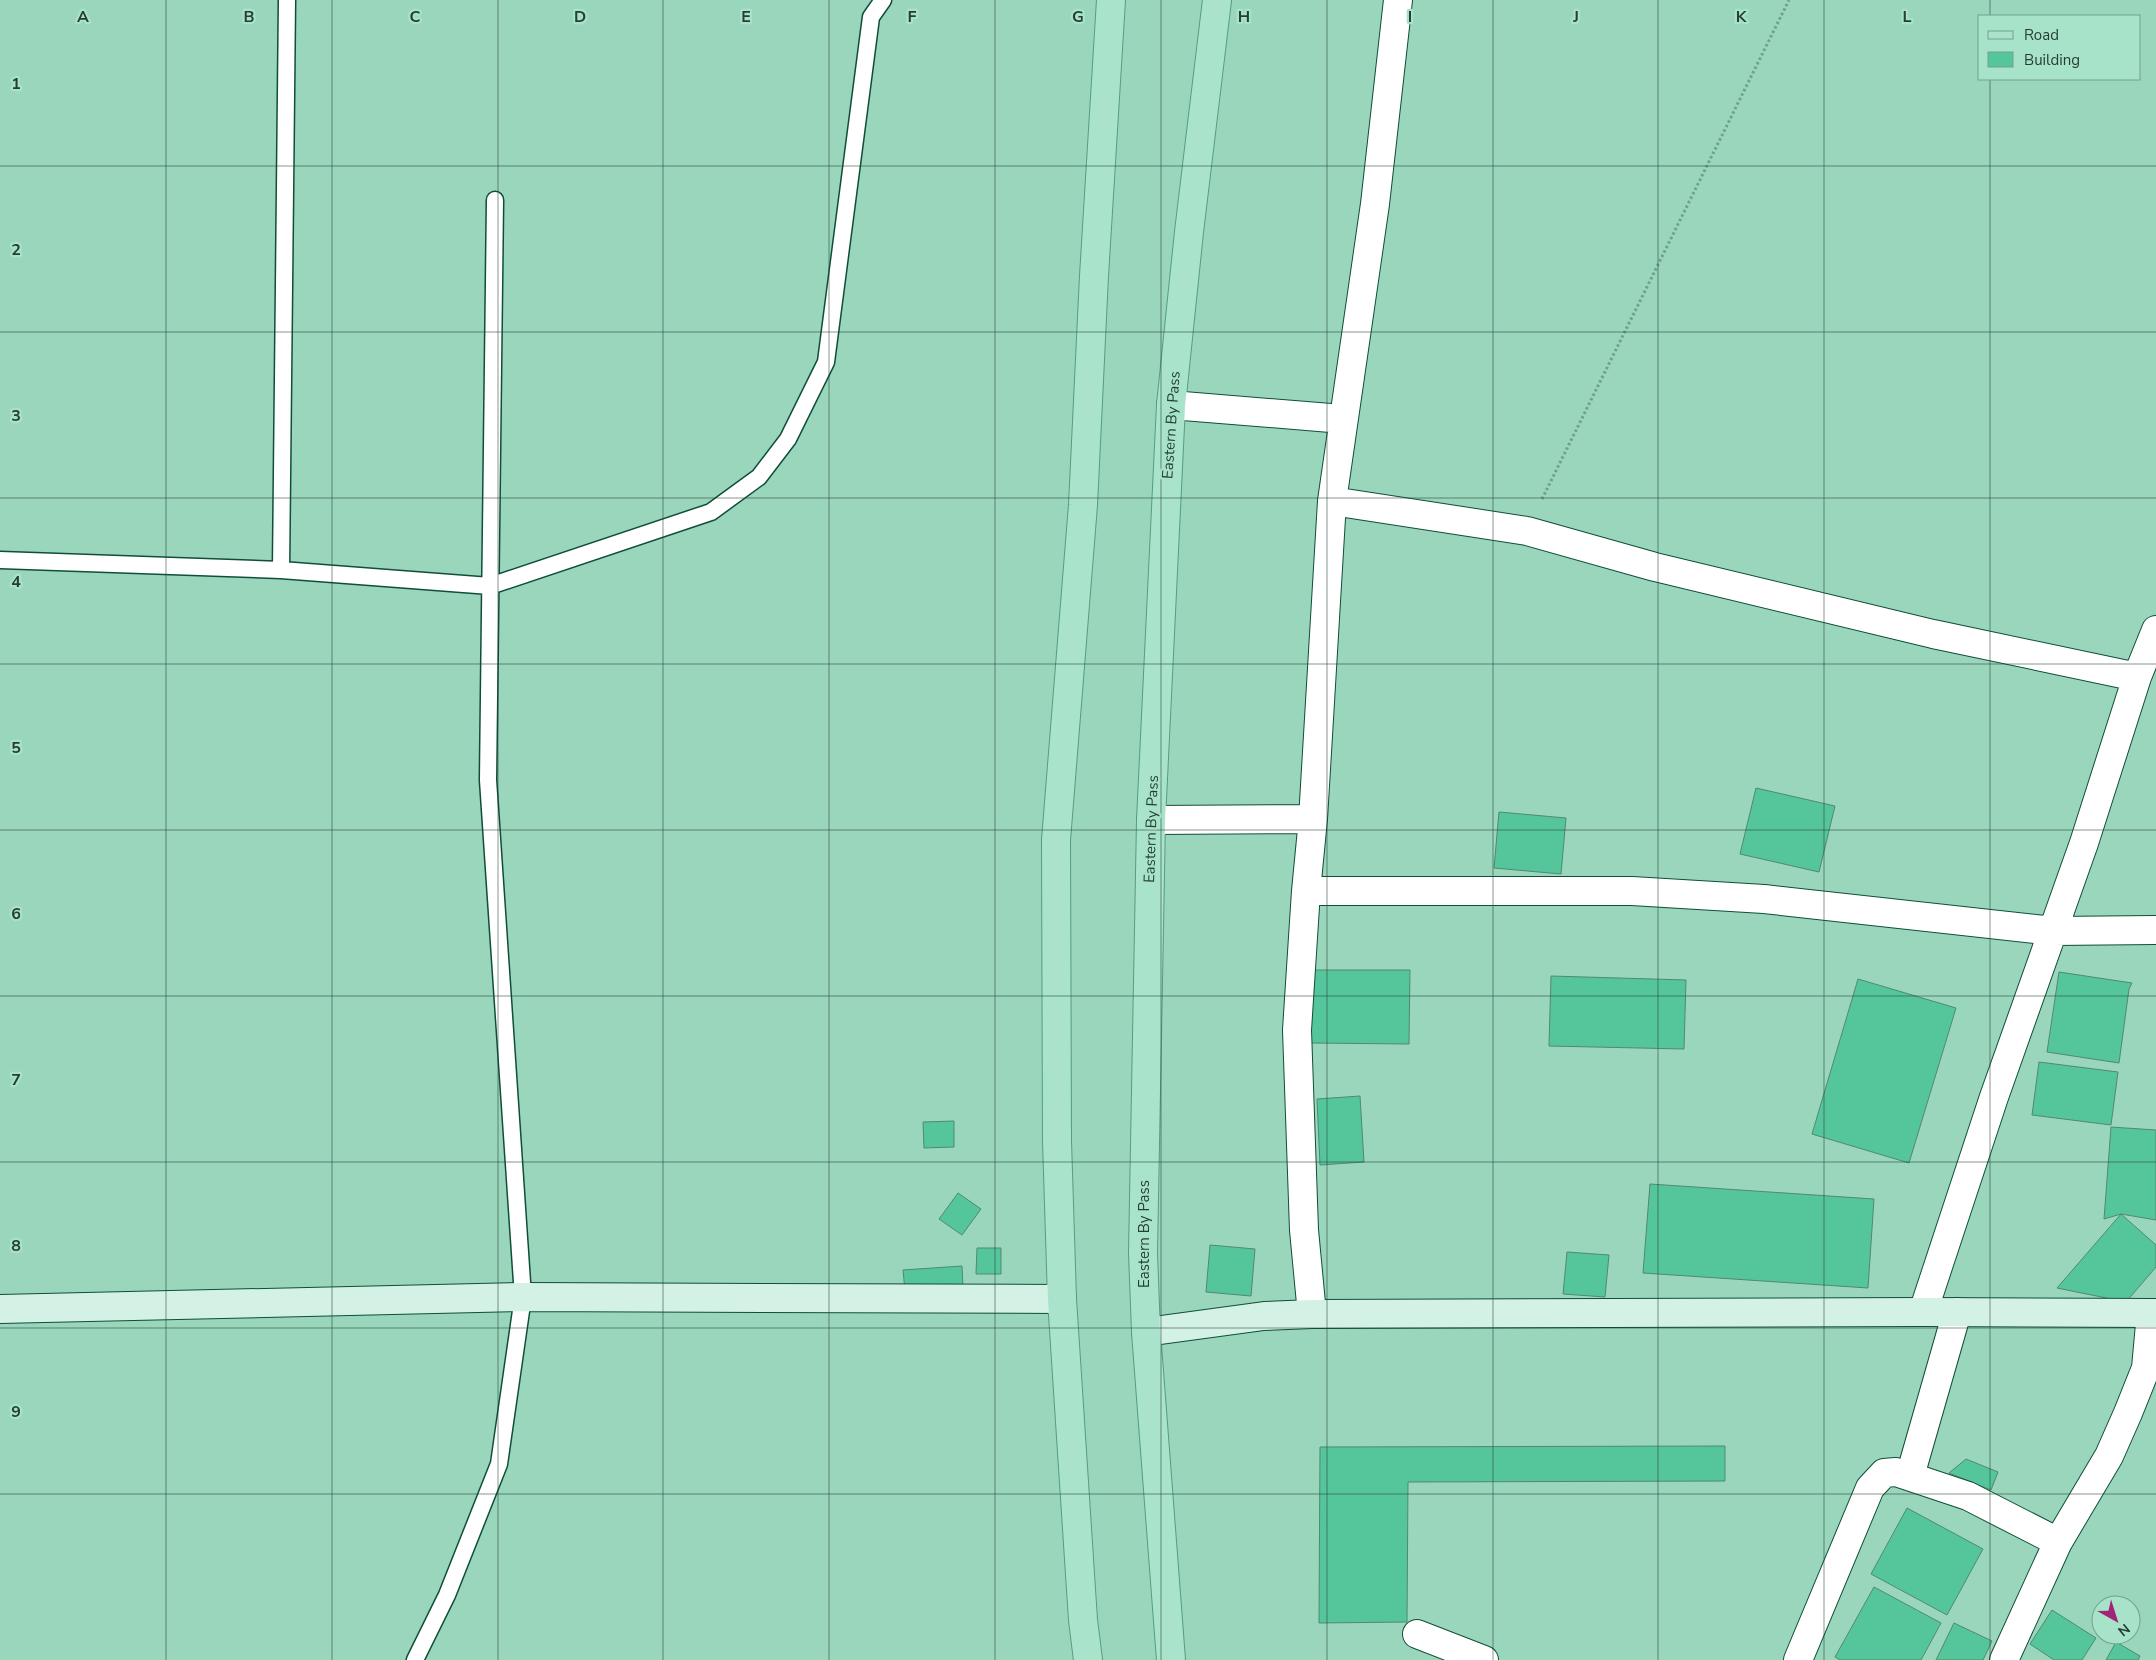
<svg xmlns="http://www.w3.org/2000/svg" width="2156" height="1660" font-family="'Nunito Sans',sans-serif">
<rect width="100%" height="100%" fill="#9ad6bc"/>
<path fill="#55c59c" stroke="#508972" d="M 1756,788 L 1835,806 L 1819,872 L 1740,854 Z
M 1499,812 L 1566,818 L 1561,874 L 1494,868 Z
M 1312,970 L 1410,970 L 1409,1044 L 1311,1043 Z
M 2059,972 L 2132,983 L 2129,989 L 2119,1063 L 2047,1052 Z
M 1551,976 L 1686,980 L 1684,1049 L 1549,1046 Z
M 1858,979 L 1956,1008 L 1909,1163 L 1812,1134 Z
M 2039,1062 L 2118,1072 L 2111,1125 L 2032,1115 Z
M 1360,1096 L 1364,1162 L 1320,1165 L 1317,1099 Z
M 954,1121 L 954,1147 L 924,1148 L 923,1122 Z
M 2111,1127 L 2156,1130 L 2156,1220 L 2121,1214 L 2104,1219 Z
M 1650,1184 L 1874,1199 L 1868,1288 L 1643,1273 Z
M 958,1193 L 981,1209 L 962,1235 L 939,1219 Z
M 2121,1214 L 2156,1245 L 2156,1267 L 2126,1302 L 2057,1288 Z
M 1210,1245 L 1255,1249 L 1251,1296 L 1206,1292 Z
M 977,1248 L 1001,1248 L 1001,1274 L 976,1274 Z
M 1567,1252 L 1609,1255 L 1605,1297 L 1563,1294 Z
M 962,1266 L 963,1287 L 905,1291 L 903,1270 Z
M 1725,1446 L 1725,1481 L 1408,1482 L 1407,1622 L 1319,1623 L 1320,1447 Z
M 1966,1459 L 1998,1472 L 1991,1490 L 1949,1473 Z
M 1907,1508 L 1983,1549 L 1947,1615 L 1871,1574 Z
M 1874,1587 L 1941,1623 L 1921,1660 L 1840,1660 L 1835,1657 Z
M 2052,1610 L 2096,1638 L 2082,1660 L 2054,1660 L 2030,1644 Z
M 1954,1623 L 1992,1641 L 1983,1660 L 1936,1660 Z
M 2116,1642 L 2140,1656 L 2138,1660 L 2106,1660 Z"/>
<g fill="none" stroke-linecap="round" stroke-linejoin="round">
<defs>
<path id="lane" d="M 0,560 L 281,570 L 490,586 L 711,512 L 759,477 L 788,439 L 826,362 L 871,17 L 883,0
M 281,570 L 287,0
M 415,1660 L 447,1595 L 499,1464 L 523,1297 L 488,780 L 495,200"/>
<path id="street" d="M 1171,405 L 1343,419
M 1332,501 L 1527,531 L 1655,567 L 1933,634 L 2137,677 L 2156,630
M 1151,820 L 1313,819
M 1306,891 L 1632,891 L 1764,899 L 2053,931 L 2156,930
M 1923,1312 L 1994,1097 L 2084,843 L 2137,677
M 1312,1314 L 1304,1230 L 1297,1030 L 1306,891 L 1313,819 L 1332,501 L 1375,204 L 1398,0
M 1910,1476 L 1957,1312
M 1417,1634 L 1484,1660
M 1798,1660 L 1870,1488 L 1884,1473 L 1896,1472 L 1968,1496 L 2058,1542
M 2004,1660 L 2058,1542 L 2109,1456 L 2128,1413 L 2146,1368 L 2151,1313"/>
<path id="secondary" d="M 0,1309 L 523,1297 L 1062,1299
M 1146,1332 L 1264,1316 L 1312,1314 L 1923,1312 L 2156,1313"/>
<path id="primary" d="M 1088,1660 L 1083,1620 L 1062,1299 L 1057,1141 L 1056,840 L 1083,505 L 1094,276 L 1111,0
M 1171,1660 L 1146,1332 L 1143,1253 L 1151,820 L 1171,405 L 1189,232 L 1217,0"/>
</defs>
<use href="#lane" stroke="#0f4e39" stroke-width="19"/>
<use href="#street" stroke="#0f4e39" stroke-width="30"/>
<use href="#secondary" stroke="#0f4e39" stroke-width="30"/>
<use href="#primary" stroke="#559d80" stroke-width="30"/>
<path stroke="#71a18c" stroke-width="3" stroke-dasharray="2.5 2.5" stroke-linecap="butt" d="M 1542,499 L 1789,0"/>
<use href="#lane" stroke="#fff" stroke-width="16"/>
<use href="#street" stroke="#fff" stroke-width="28"/>
<use href="#secondary" stroke="#d4f1e5" stroke-width="28"/>
<use href="#primary" stroke="#a9e3cb" stroke-width="28"/>
</g>
<path fill="none" stroke="#263e34" stroke-width="1" stroke-opacity="0.55" d="M 166,0 L 166,1660M 332,0 L 332,1660M 498,0 L 498,1660M 663,0 L 663,1660M 829,0 L 829,1660M 995,0 L 995,1660M 1161,0 L 1161,1660M 1327,0 L 1327,1660M 1493,0 L 1493,1660M 1658,0 L 1658,1660M 1824,0 L 1824,1660M 1990,0 L 1990,16M 1990,79 L 1990,1660M 0,166 L 2156,166M 0,332 L 2156,332M 0,498 L 2156,498M 0,664 L 2156,664M 0,830 L 2156,830M 0,996 L 2156,996M 0,1162 L 2156,1162M 0,1328 L 2156,1328M 0,1494 L 2156,1494"/>
<g text-anchor="middle" stroke-width="4.5" stroke-linejoin="round" paint-order="stroke">
<g font-size="15" fill="#263e34" stroke="#a7e3c9">
<text transform="translate(1171 425) rotate(-86)" y="5">Eastern By Pass</text>
<text transform="translate(1151 829) rotate(-88)" y="5">Eastern By Pass</text>
<text transform="translate(1144 1234) rotate(-90)" y="5">Eastern By Pass</text>
</g>
</g>
<g font-size="16" text-anchor="middle" font-weight="bold" fill="#263e34" stroke="#a7e3c9" stroke-width="4.5" stroke-linejoin="round" paint-order="stroke">
<text x="83" y="22">A</text>
<text x="249" y="22">B</text>
<text x="415" y="22">C</text>
<text x="580" y="22">D</text>
<text x="746" y="22">E</text>
<text x="912" y="22">F</text>
<text x="1078" y="22">G</text>
<text x="1244" y="22">H</text>
<text x="1410" y="22">I</text>
<text x="1576" y="22">J</text>
<text x="1741" y="22">K</text>
<text x="1907" y="22">L</text>
<text x="16" y="89">1</text>
<text x="16" y="255">2</text>
<text x="16" y="421">3</text>
<text x="16" y="587">4</text>
<text x="16" y="753">5</text>
<text x="16" y="919">6</text>
<text x="16" y="1085">7</text>
<text x="16" y="1251">8</text>
<text x="16" y="1417">9</text>
</g>
<rect x="1978" y="15" width="162" height="65" fill="#a7e3c9" stroke="#73a18d"/>
<rect x="1988" y="31" width="25" height="8" fill="#a9e3cb" stroke="#73a18d"/>
<text x="2024" y="40" font-size="15" fill="#263e34">Road</text>
<rect x="1988" y="52" width="25" height="15" fill="#55c59c" stroke="#73a18d"/>
<text x="2024" y="65" font-size="15" fill="#263e34">Building</text>
<g transform="translate(2116 1620) rotate(141)"><circle r="24" fill="#a7e3c9" stroke="#73a18d"/>
<path d="M0-4L9 19L0 12L-9 19Z" fill="#a22476"/>
<text y="-8" font-size="14" font-weight="bold" text-anchor="middle" fill="#263e34">N</text>
</g>
</svg>
